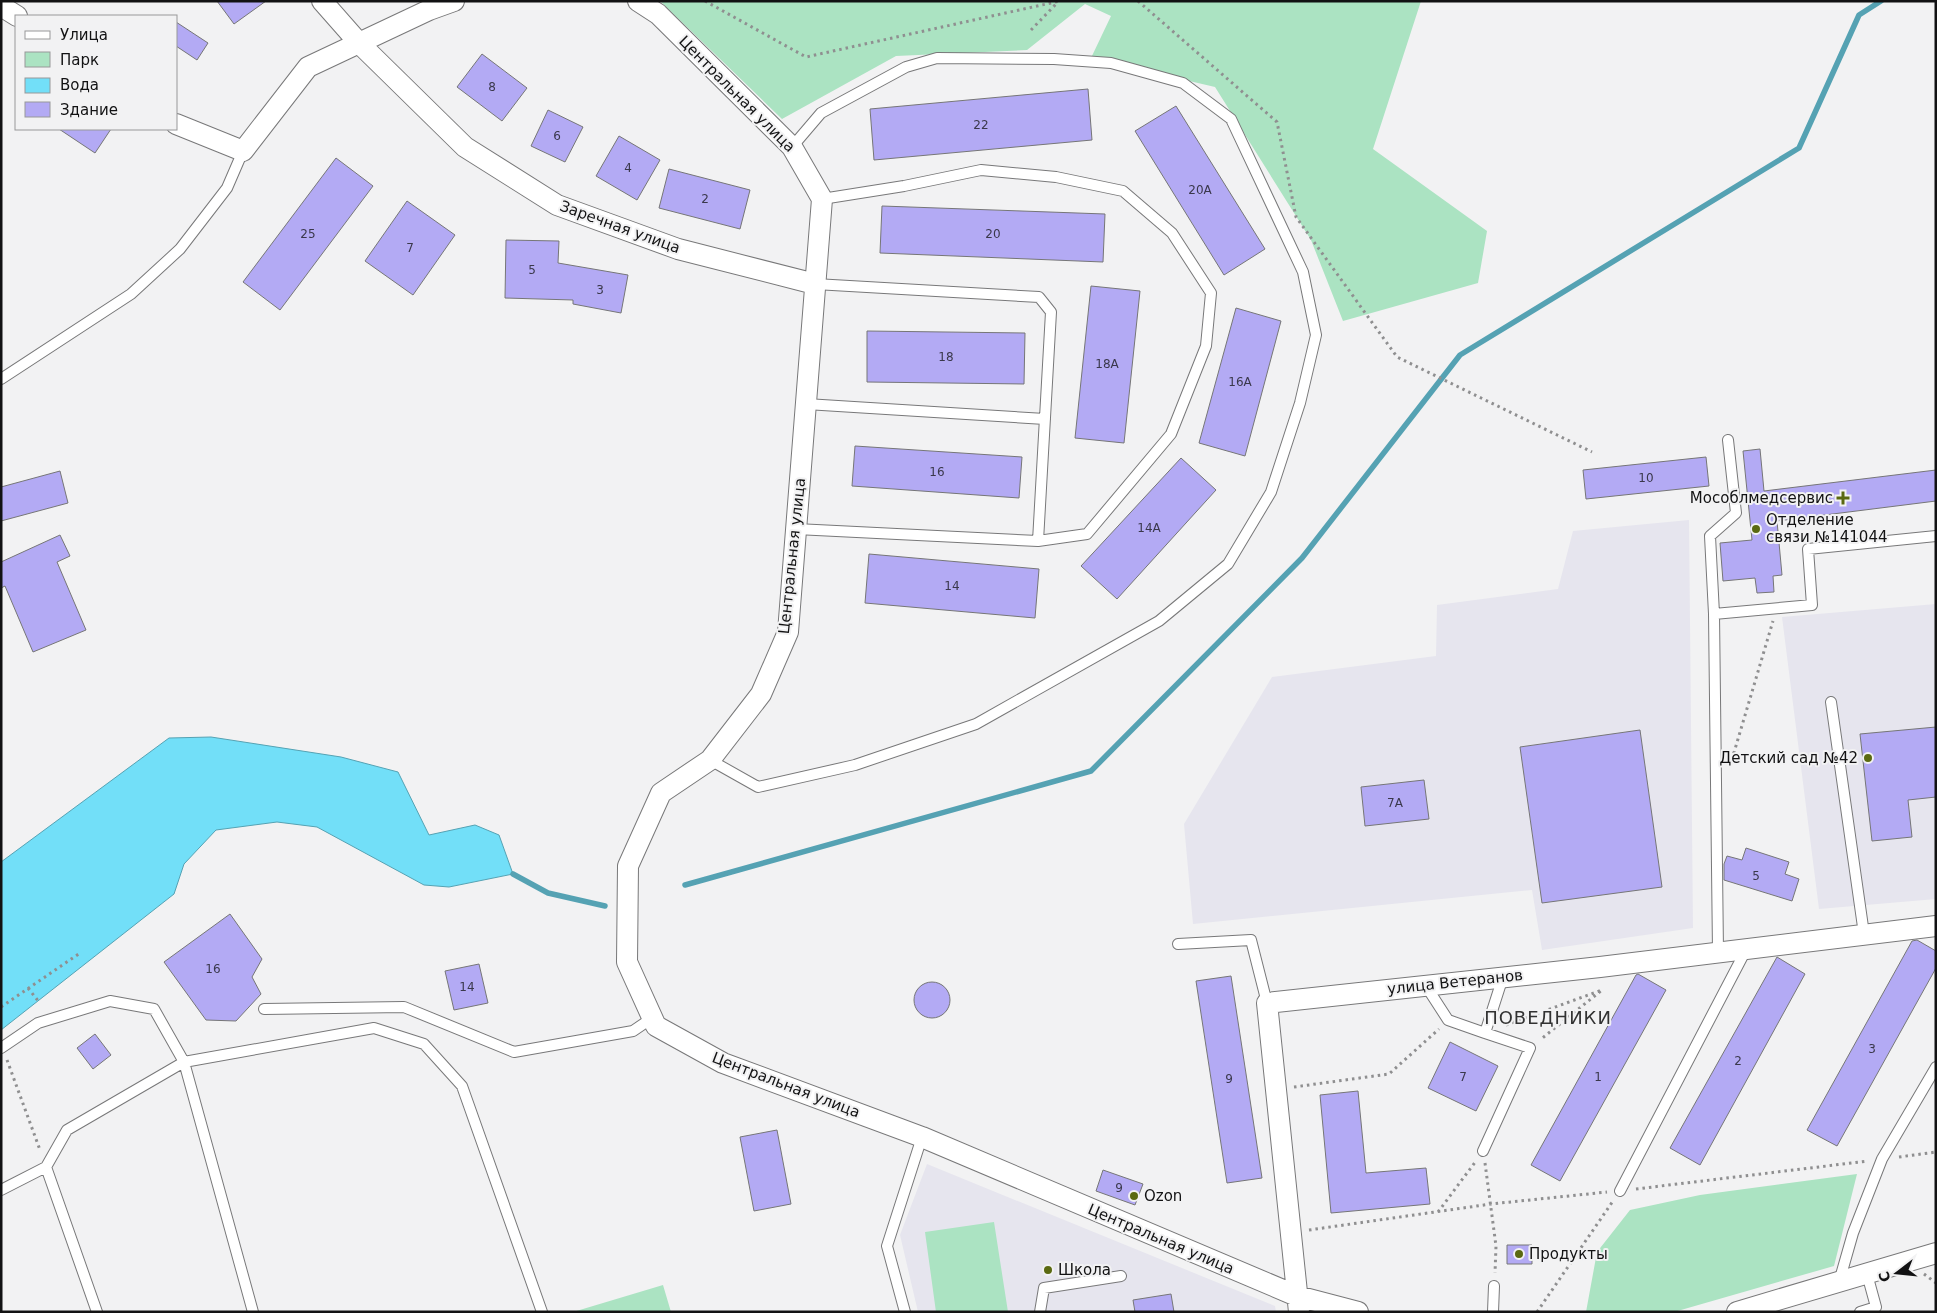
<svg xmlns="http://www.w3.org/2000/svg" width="1937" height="1313" font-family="'DejaVu Sans',sans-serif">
<rect width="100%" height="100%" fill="#f2f2f3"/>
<path fill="#e6e5ee" d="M 1689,520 L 1693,928 L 1542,950 L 1532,890 L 1193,924 L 1184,824 L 1272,677 L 1436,656 L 1437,605 L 1558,589 L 1573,531 Z
M 1936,604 L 1936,899 L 1819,909 L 1782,617 Z
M 927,1164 L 1275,1306 L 1276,1312 L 918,1312 L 900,1235 Z"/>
<path fill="#abe3c2" d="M 660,1 L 1421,1 L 1373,149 L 1487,231 L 1478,283 L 1343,321 L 1311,240 L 1215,87 L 1091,58 L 1111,16 L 1085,4 L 1027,50 L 896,56 L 782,119 Z
M 1857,1174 L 1834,1266 L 1674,1312 L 1586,1312 L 1597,1252 L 1630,1210 L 1700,1195 Z
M 994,1222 L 1008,1312 L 936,1312 L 925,1232 Z
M 663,1285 L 671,1312 L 573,1312 Z"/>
<path fill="#72dff8" stroke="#55a2b3" d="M 211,737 L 341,757 L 398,772 L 429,835 L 475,825 L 499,835 L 513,874 L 449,887 L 424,885 L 317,827 L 277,822 L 216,830 L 184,864 L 174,894 L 1,1030 L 1,862 L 169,738 Z"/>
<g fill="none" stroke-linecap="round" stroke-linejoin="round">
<path stroke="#55a2b3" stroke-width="5.5" d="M 513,874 L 548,893 L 605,906
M 685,885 L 1091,771 L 1302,558 L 1460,355 L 1799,148 L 1859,15 L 1881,1"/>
</g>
<path fill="#b3aaf4" stroke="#767677" d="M 217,1 L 266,1 L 234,24 Z
M 176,22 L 208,43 L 197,60 L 176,46 Z
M 482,54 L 527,88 L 502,121 L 457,87 Z
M 1088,89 L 1092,140 L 874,160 L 870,109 Z
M 1176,106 L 1265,249 L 1224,275 L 1135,131 Z
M 548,110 L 583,127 L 565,162 L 531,146 Z
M 59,129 L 111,129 L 95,153 Z
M 619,136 L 660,160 L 637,200 L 596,176 Z
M 336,158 L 373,186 L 280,310 L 243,282 Z
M 669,169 L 750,190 L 740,229 L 659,208 Z
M 407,201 L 455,235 L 413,295 L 365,261 Z
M 882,206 L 1105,214 L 1103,262 L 880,253 Z
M 506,240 L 559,241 L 558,263 L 628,275 L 621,313 L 573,304 L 573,300 L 505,298 Z
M 1091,286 L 1140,291 L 1124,443 L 1075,438 Z
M 1236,308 L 1281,321 L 1245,456 L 1199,443 Z
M 867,331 L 1025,333 L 1024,384 L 867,382 Z
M 855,446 L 1022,457 L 1019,498 L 852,486 Z
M 1760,449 L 1764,491 L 1936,470 L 1936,501 L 1777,521 L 1782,575 L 1773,576 L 1774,592 L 1757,593 L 1755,578 L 1723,581 L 1720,543 L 1752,540 L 1743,451 Z
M 1706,457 L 1709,486 L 1586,499 L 1583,470 Z
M 1181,458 L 1216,490 L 1117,599 L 1081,566 Z
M 60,471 L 68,503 L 1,521 L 1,487 Z
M 60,535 L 70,556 L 57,562 L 86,630 L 33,652 L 5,586 L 1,588 L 1,562 Z
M 869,554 L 1039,569 L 1035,618 L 865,603 Z
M 1936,727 L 1936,797 L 1908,800 L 1912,837 L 1872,841 L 1860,734 Z
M 1640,730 L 1662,887 L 1542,903 L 1520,747 Z
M 1424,780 L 1429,819 L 1365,826 L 1361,787 Z
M 1746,848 L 1789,862 L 1785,874 L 1799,879 L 1792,901 L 1724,880 L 1724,864 L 1727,856 L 1742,860 Z
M 230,914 L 262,959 L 252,977 L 261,994 L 236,1021 L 206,1020 L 164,962 Z
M 1917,940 L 1936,951 L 1936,968 L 1837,1146 L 1807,1130 L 1912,941 Z
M 1777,957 L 1805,974 L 1700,1165 L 1670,1148 Z
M 479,964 L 488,1003 L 454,1010 L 445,971 Z
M 1638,974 L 1666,990 L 1560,1181 L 1531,1165 L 1636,975 Z
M 1231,976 L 1262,1178 L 1227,1183 L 1196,981 Z
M914 1000a18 18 0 1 1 36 0a18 18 0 1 1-36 0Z
M 95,1034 L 111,1055 L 93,1069 L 77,1048 Z
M 1450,1042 L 1498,1066 L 1476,1111 L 1428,1088 Z
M 1358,1091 L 1366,1173 L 1426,1168 L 1430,1204 L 1331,1213 L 1320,1095 Z
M 777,1130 L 791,1204 L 754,1211 L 740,1137 Z
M 1103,1170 L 1143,1184 L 1135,1205 L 1096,1191 Z
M 1507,1245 L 1532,1245 L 1532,1264 L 1507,1264 Z
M 1171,1294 L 1174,1312 L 1135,1312 L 1133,1300 Z"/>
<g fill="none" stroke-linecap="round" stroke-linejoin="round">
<defs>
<path id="lane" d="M 815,284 L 1039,297 L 1051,312 L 1038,541
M 1,379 L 131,294 L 180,249 L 227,188 L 243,151
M 806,404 L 1045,419
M 796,529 L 1038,541 L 1087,534 L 1171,434 L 1206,346 L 1211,293 L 1172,233 L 1123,191 L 1056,177 L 981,170 L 904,186 L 822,199
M 1714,614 L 1710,536 L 1736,513 L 1728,440
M 1831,702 L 1864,934
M 710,760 L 758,787 L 855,765 L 976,724 L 1159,621 L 1228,564 L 1271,492 L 1300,403 L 1316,335 L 1303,272 L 1231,119 L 1183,83 L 1111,63 L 1054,59 L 937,58 L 906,67 L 821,113 L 792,147
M 1178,944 L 1251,940 L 1267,1003
M 1718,951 L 1714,614 L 1812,605 L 1808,549 L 1936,536
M 1426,986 L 1448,1020 L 1485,1033
M 264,1009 L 404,1007 L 514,1052 L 633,1031 L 652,1018
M 1,1048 L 38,1023 L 110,1001 L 154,1009 L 184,1062 L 374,1028 L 424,1044 L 462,1086 L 542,1312
M 1483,1151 L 1530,1048 L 1485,1033 L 1503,977
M 46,1167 L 97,1312
M 1,1190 L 46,1167 L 67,1130 L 184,1062 L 253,1312
M 1620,1191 L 1747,948
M 1839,1282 L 1853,1233 L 1882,1159 L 1936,1067
M 905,1312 L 887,1246 L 922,1137
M 1040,1312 L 1044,1288 L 1121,1276
M 1493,1312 L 1494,1286
M 1860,1312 L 1876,1307 L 1867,1274"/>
<path id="street" d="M 322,1 L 359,43 L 465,147 L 557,205 L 678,249 L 815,284
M 638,1 L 658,14 L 792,147 L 822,199 L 788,632 L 761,694 L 710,760 L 661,793 L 628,866 L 627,962 L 656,1026 L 723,1063 L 922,1137 L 1297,1296 L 1358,1312
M 1,6 L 17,16
M 176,124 L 243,151 L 308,67 L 429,10 L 454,1
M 1299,1312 L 1267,1003 L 1600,967 L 1936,926
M 1737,1312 L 1936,1253"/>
</defs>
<use href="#lane" stroke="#787879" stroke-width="12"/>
<use href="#street" stroke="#787879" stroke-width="22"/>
<path stroke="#8f8f90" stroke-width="3" stroke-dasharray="2.5 4" stroke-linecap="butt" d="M 705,1 L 806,57 L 1060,1
M 1138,1 L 1277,122 L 1296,217 L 1397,357 L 1592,452
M 1031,30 L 1057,3
M 1730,766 L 1773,621
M 28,988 L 39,1002
M 1,1007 L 80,953
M 1506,1025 L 1602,990 L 1540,1040
M 7,1060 L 40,1150
M 1294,1087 L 1389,1074 L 1439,1029
M 1899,1157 L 1936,1152
M 1485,1163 L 1496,1246 L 1495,1273
M 1636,1189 L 1868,1161
M 1438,1212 L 1476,1161
M 1309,1230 L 1491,1204 L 1607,1192
M 1924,1274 L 1936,1283
M 1537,1312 L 1613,1201"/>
<use href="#lane" stroke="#fff" stroke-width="10"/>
<use href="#street" stroke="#fff" stroke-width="20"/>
</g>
<g fill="#5a6911" stroke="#f2f2f3" stroke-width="2">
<path d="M1840.5 490.5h5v5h5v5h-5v5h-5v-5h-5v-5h5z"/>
<circle cx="1756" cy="529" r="5"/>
<circle cx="1868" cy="758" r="5"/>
<circle cx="1134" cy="1196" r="5"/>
<circle cx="1519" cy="1254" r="5"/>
<circle cx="1048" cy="1270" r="5"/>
</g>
<g text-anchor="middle" stroke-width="4" stroke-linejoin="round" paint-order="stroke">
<g font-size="12" fill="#3a384b">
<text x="492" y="91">8</text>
<text x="981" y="129">22</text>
<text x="557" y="140">6</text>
<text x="628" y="172">4</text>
<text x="1200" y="194">20А</text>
<text x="705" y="203">2</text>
<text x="308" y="238">25</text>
<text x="993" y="238">20</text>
<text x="410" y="252">7</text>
<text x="532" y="274">5</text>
<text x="600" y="294">3</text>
<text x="946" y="361">18</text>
<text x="1107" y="368">18А</text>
<text x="1240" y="386">16А</text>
<text x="937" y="476">16</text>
<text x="1646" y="482">10</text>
<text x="1149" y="532">14А</text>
<text x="952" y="590">14</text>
<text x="1395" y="807">7А</text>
<text x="1756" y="880">5</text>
<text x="213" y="973">16</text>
<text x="467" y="991">14</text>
<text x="1872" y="1053">3</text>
<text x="1738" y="1065">2</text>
<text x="1463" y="1081">7</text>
<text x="1598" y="1081">1</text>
<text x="1229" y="1083">9</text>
<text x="1119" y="1192">9</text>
</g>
<g font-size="15" fill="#121213" stroke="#f2f2f3">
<text transform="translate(737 94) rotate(45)" y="5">Центральная улица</text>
<text transform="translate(620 227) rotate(20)" y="5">Заречная улица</text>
<text transform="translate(792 556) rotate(-84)" y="5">Центральная улица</text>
<text transform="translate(1455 982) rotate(-6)" y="5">улица Ветеранов</text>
<text transform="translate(786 1085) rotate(21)" y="5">Центральная улица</text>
<text transform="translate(1161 1239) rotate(23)" y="5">Центральная улица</text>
</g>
<g font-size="15" fill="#121213" stroke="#f2f2f3" text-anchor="start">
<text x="1833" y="503" text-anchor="end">Мособлмедсервис</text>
<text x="1766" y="525">Отделение<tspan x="1766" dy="17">связи №141044</tspan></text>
<text x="1858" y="763" text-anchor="end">Детский сад №42</text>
<text x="1144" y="1201">Ozon</text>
<text x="1529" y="1259">Продукты</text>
<text x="1058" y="1275">Школа</text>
</g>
<g font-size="18" letter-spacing="1" fill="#323232" stroke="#f2f2f3">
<text x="1548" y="1024">ПОВЕДНИКИ</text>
</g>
</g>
<rect width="1937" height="1313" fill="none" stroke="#121213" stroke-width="5"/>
<rect x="15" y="15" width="162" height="115" fill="#f2f2f3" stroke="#989899"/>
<rect x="25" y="31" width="25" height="8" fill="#ffffff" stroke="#989899"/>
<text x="60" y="40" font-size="15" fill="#121213">Улица</text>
<rect x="25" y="52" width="25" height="15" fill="#abe3c2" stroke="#989899"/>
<text x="60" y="65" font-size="15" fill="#121213">Парк</text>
<rect x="25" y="78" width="25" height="15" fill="#72dff8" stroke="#989899"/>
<text x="60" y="90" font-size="15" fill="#121213">Вода</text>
<rect x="25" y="102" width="25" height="15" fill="#b3aaf4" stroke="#989899"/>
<text x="60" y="115" font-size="15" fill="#121213">Здание</text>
<g transform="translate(1897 1273) rotate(254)" stroke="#f2f2f3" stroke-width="4" paint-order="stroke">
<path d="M0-4L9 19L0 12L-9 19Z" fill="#121213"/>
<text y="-8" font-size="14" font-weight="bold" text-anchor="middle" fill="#121213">С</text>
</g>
</svg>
